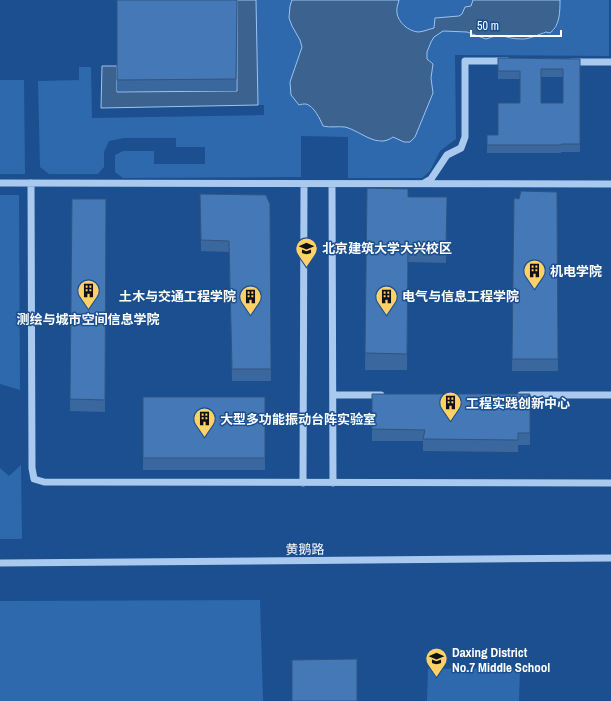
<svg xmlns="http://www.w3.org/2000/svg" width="611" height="701" font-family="'Archivo Narrow','Noto Sans SC',sans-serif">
<rect width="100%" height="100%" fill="#1b4f8f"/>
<path fill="#2e69ad" d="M 256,0 L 292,0 L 290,6 L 292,26 L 300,40 L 302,47 L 290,82 L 306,104 L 311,107 L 320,117 L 337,127 L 346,127 L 379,142 L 393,137 L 404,142 L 410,142 L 415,137 L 433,93 L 431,78 L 433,64 L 427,59 L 427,52 L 431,42 L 434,37 L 443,31 L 467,32 L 486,39 L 494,36 L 504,36 L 522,40 L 555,30 C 559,20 560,11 560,0 L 609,0 L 609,56 L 455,55 L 456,139 L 440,151 L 430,171 L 422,178 L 348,178 L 348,137 L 301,136 L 301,177 L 123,178 L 115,172 L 115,155 L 123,151 L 154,151 L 154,164 L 205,164 L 205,147 L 176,147 L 176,138 L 124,138 L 109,141 L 104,152 L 104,167 L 98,174 L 49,174 L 40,167 L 38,81 L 79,80 L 79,67 L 91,67 L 92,118 L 264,115 L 264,105 L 258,105 Z
M 399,0 L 473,0 L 471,6 C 467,8 466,12 462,15 C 456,18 442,17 435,18 L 434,28 C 429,29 423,32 418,32 C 408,32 398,22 397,13 C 396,9 398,4 399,0 Z
M 0,80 L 24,80 L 25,174 L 0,174 Z
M 0,195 L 19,195 L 20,390 L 0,384 Z
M 21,465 L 22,539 L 0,539 L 0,468 L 9,476 Z
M 260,600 L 263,701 L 0,701 L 0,601 Z
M 520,668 L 519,701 L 427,701 L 428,669 Z"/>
<path fill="#3c6290" stroke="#9cc4f0" d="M 237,0 L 256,0 L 258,105 L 101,108 L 102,66 L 117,66 L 117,92 L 237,91 Z
M 292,0 L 399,0 C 398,4 396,9 397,13 C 398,22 408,31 418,32 C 423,32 429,29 434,28 L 435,18 L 459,16 L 462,14 L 465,7 L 471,6 L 473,0 L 560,0 C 560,11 560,26 550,33 L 546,32 C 540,34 527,40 521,39 C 505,39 503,32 486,39 L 467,32 L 443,31 L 434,37 L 431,42 L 427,52 L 427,59 L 433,64 L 431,78 L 433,93 L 415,137 L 410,142 L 404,142 L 393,137 C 377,149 361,131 345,127 C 338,126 330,128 323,126 C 320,119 314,106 306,104 C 304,104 301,104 299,105 L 291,95 L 290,82 L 302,47 L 300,40 L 292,26 L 289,18 L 290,6 Z"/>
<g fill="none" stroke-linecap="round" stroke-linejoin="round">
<path stroke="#a9c9ee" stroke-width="7" d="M 571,62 L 611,62
M 0,183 L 611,184
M 31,183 L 32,468 L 34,479 L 44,482 L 611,483
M 424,183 L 431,179 L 447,155 L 461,148 L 465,137 L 465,61 L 507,61
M 332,184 L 333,483
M 333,395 L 381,395
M 521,395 L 611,395
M 303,483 L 304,184
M 0,563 L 611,558"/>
</g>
<path fill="#3a679d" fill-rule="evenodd" d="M 117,0 L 237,0 L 236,91 L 117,91 Z
M 498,58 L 580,59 L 580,152 L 561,152 L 561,153 L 487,153 L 487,135 L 498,135 L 520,103 L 520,79 L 498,79 ZM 541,77 L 563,77 L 563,103 L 541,103 Z
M 367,188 L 408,197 L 447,197 L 446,263 L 408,262 L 407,370 L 365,370 Z
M 557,192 L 558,371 L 512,371 L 514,198 L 519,199 Z
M 200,194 L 270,204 L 271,381 L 232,381 L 229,252 L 201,251 Z
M 72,199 L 106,199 L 105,412 L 70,411 Z
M 372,394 L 530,394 L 530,445 L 518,445 L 518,452 L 423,451 L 423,441 L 372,441 Z
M 143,397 L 265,397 L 265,470 L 143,470 Z"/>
<path fill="#4478b7" stroke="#305480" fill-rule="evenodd" d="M 117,0 L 237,0 L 236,79 L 117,80 Z
M 498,58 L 580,59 L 580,144 L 561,144 L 561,145 L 487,145 L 487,135 L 498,135 L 498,103 L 520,103 L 520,71 L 498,71 ZM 541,69 L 563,69 L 563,103 L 541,103 Z
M 367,188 L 408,189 L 408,197 L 447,197 L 446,246 L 408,246 L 407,354 L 365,353 Z
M 521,191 L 557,192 L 558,359 L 512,359 L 514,198 L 519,199 Z
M 200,194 L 266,195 L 270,204 L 271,369 L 232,369 L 229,241 L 201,240 Z
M 72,199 L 106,199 L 105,400 L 70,399 Z
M 372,394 L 530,394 L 530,433 L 518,433 L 518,440 L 423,439 L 425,430 L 372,429 Z
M 143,397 L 265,397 L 265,458 L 143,458 Z
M 357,659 L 357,701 L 292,701 L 292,660 Z"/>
<defs>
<symbol id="university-pin" viewBox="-11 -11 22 30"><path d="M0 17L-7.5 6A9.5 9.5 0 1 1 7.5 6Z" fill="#ffd166" stroke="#1b4f8f"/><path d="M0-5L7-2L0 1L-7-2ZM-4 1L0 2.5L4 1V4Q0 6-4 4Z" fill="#111"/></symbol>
<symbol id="building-pin" viewBox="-11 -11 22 30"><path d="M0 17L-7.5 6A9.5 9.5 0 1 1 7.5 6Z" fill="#ffd166" stroke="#1b4f8f"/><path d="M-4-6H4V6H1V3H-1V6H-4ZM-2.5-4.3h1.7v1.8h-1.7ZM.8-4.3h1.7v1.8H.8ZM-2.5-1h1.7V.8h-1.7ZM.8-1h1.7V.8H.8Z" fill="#111"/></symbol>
<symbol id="school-pin" viewBox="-11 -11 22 30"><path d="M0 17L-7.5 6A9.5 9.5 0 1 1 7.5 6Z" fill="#ffd166" stroke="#1b4f8f"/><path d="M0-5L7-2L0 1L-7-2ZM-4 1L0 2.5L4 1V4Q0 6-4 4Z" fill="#111"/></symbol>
</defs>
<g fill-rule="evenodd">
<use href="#university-pin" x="294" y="236" width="25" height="34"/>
<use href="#building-pin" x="522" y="258" width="25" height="34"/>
<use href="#building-pin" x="76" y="278" width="25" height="34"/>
<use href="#building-pin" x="238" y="284" width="25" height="34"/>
<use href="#building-pin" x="374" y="284" width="25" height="34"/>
<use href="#building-pin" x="438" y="390" width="25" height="34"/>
<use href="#building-pin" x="192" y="406" width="25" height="34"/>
<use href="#school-pin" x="424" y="646" width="25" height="34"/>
</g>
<g text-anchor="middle" stroke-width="3" stroke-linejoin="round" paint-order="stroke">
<g font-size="13" font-weight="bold" fill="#fff" stroke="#1b4f8f" text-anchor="start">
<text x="322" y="253">北京建筑大学大兴校区</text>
<text x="550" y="276">机电学院</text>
<text x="236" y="301" text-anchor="end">土木与交通工程学院</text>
<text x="402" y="301">电气与信息工程学院</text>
<text x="88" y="324" text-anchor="middle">测绘与城市空间信息学院</text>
<text x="466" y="408">工程实践创新中心</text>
<text x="220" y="424">大型多功能振动台阵实验室</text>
<text x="452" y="657">Daxing District<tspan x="452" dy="15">No.7 Middle School</tspan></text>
</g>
<g font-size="13" fill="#fff" stroke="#1b4f8f">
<text transform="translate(305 549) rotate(-1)" y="5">黄鹅路</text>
</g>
</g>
<path d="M471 30v6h90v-6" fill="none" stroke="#ffffff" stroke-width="2"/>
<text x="477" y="30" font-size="12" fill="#ffffff" stroke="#1b4f8f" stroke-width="3" paint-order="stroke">50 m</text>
</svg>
